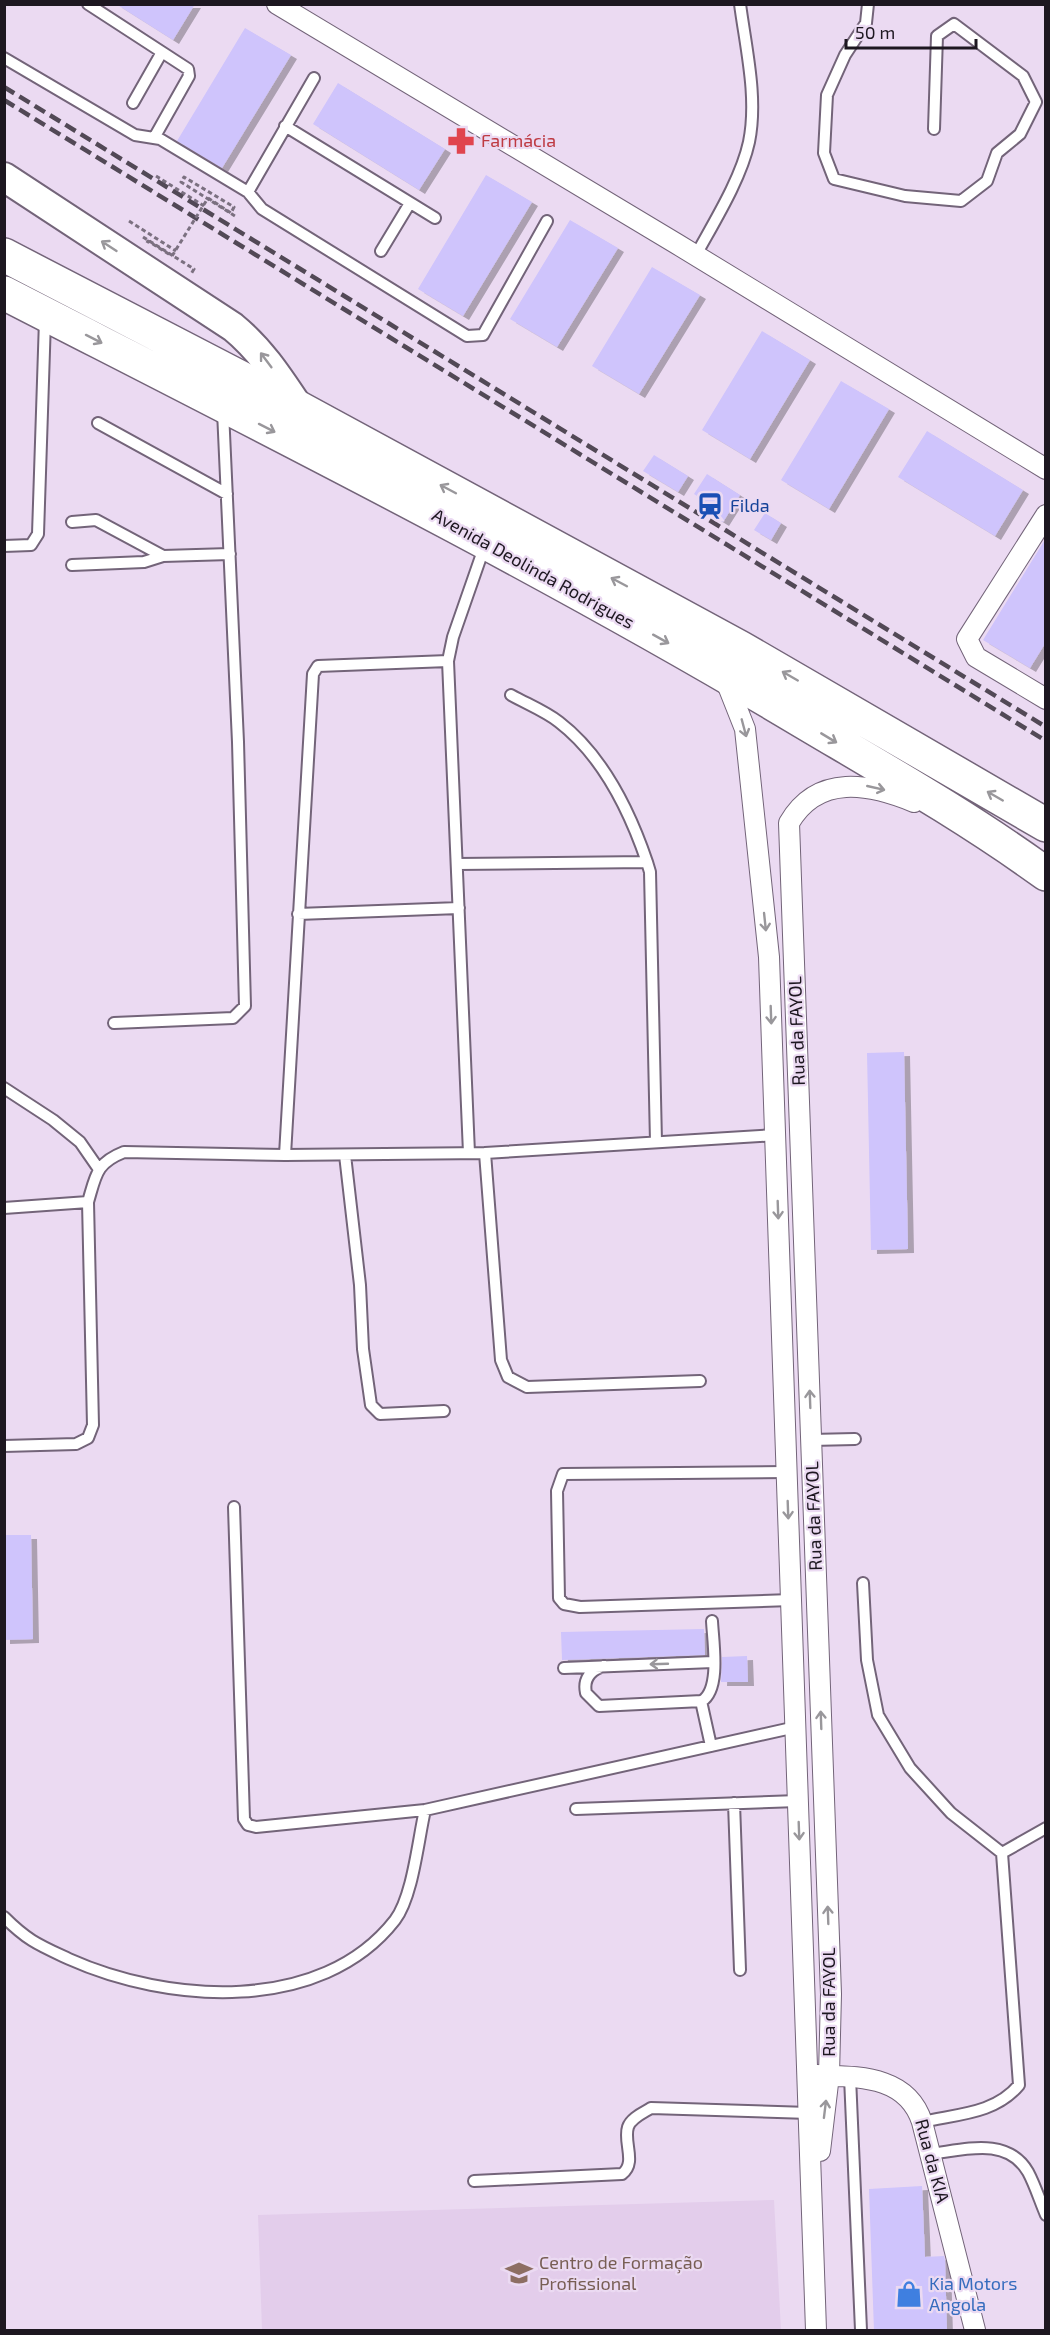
<svg xmlns="http://www.w3.org/2000/svg" width="1050" height="2335" font-family="'Exo 2',sans-serif">
<defs>
<filter id="shadow"><feDropShadow dx="6" dy="4" stdDeviation="0" flood-color="#0004"/></filter>
</defs>
<rect width="100%" height="100%" fill="#ebdaf2"/>
<path fill="#e3cdeb" d="M 774,2200 L 781,2330 L 262,2330 L 258,2215 Z"/>
<path fill="#cfc4fc" filter="url(#shadow)" d="M 116,4 L 195,4 L 173,40 Z
M 245,28 L 291,55 L 222,168 L 177,141 Z
M 338,83 L 445,149 L 419,190 L 313,124 Z
M 486,175 L 532,202 L 463,316 L 418,289 Z
M 570,220 L 618,248 L 557,347 L 510,319 Z
M 652,267 L 700,295 L 639,394 L 592,366 Z
M 762,331 L 810,360 L 750,459 L 702,430 Z
M 841,381 L 889,409 L 829,509 L 781,480 Z
M 927,431 L 1023,490 L 995,536 L 898,477 Z
M 654,455 L 688,476 L 678,492 L 643,471 Z
M 707,474 L 740,495 L 723,522 L 707,512 L 711,505 L 694,494 Z
M 765,513 L 781,523 L 771,540 L 754,530 Z
M 1046,538 L 1046,642 L 1030,668 L 983,640 Z
M 904,1052 L 908,1249 L 871,1250 L 867,1053 Z
M 4,1535 L 31,1535 L 33,1639 L 4,1640 Z
M 704,1629 L 705,1655 L 562,1660 L 561,1632 Z
M 747,1656 L 748,1682 L 721,1682 L 722,1657 Z
M 922,2186 L 925,2257 L 944,2256 L 945,2260 L 947,2331 L 874,2331 L 869,2189 Z"/>
<g fill="none" stroke-linecap="round" stroke-linejoin="round">
<defs>
<path id="lane" d="M 88,4 L 188,69 L 189,76 L 154,138
M 868,4 L 866,23 L 845,55 L 827,95 L 824,153 L 834,179 L 905,196 L 961,201 L 987,181 L 997,153 L 1020,134 L 1036,102 L 1023,76 L 954,24 L 937,36 L 934,129
M 4,58 L 135,135 L 160,139 L 248,192 L 262,209 L 467,336 L 483,335 L 547,221
M 133,103 L 162,52
M 285,126 L 435,218
M 248,192 L 314,78
M 381,251 L 410,203
M 696,255 C 714,222 741,179 749,142 C 758,98 746,49 740,4
M 98,423 L 227,494
M 72,522 L 96,520 L 163,556 L 230,554
M 4,546 L 31,545 L 38,534 L 45,320
M 72,565 L 144,562 L 163,556
M 511,695 C 527,704 545,711 559,722 C 602,755 630,812 647,862 L 650,872 L 656,1142
M 457,864 L 647,862
M 298,914 L 459,908
M 114,1023 L 233,1018 L 245,1006 L 238,742 L 223,411
M 4,1088 L 53,1120 L 80,1142 L 98,1168
M 469,1153 L 448,661 L 453,637 L 485,545
M 485,1153 L 501,1360 L 508,1377 L 527,1387 L 700,1381
M 285,1155 L 313,674 L 318,666 L 448,661
M 345,1155 L 360,1285 L 363,1349 L 371,1405 L 380,1414 L 444,1411
M 4,1208 L 88,1202
M 811,1440 L 855,1439
M 4,1446 L 76,1444 L 88,1438 L 93,1425 L 88,1202 C 96,1175 96,1163 124,1152 L 285,1155 L 485,1153 L 776,1135
M 787,1472 L 563,1474 L 557,1491 L 559,1598 L 564,1604 L 580,1607 L 791,1600
M 234,1507 L 244,1819 L 248,1825 L 256,1827 L 425,1810 L 796,1727
M 863,1583 L 867,1660 L 878,1715 L 910,1768 L 951,1813 L 1002,1853 L 1019,2085 C 995,2114 957,2114 922,2122
M 604,1666 C 590,1670 583,1679 586,1693 L 599,1706 L 702,1701 C 721,1689 713,1642 712,1621
M 564,1668 L 713,1662
M 701,1701 L 711,1746
M 734,1803 L 740,1970
M 576,1809 L 798,1801
M 1002,1853 L 1046,1828
M 4,1917 C 28,1941 39,1945 69,1959 C 167,2003 321,2015 395,1920 C 413,1896 418,1840 425,1810
M 850,2077 L 861,2330
M 930,2154 C 964,2150 1007,2136 1028,2172 C 1035,2185 1040,2201 1046,2215
M 474,2181 L 622,2174 C 637,2163 623,2142 628,2127 C 631,2118 643,2113 651,2108 L 809,2113"/>
<path id="street" d="M 277,4 L 677,244 L 1046,469
M 1046,515 L 967,639 L 976,657 L 1046,699
M 724,676 L 745,729 L 769,957 L 816,2330
M 817,2075 C 858,2077 907,2075 922,2122 L 975,2330
M 820,2151 L 829,2075 L 831,1994 L 789,823 C 818,773 870,784 914,802"/>
<path id="secondary" d="M 4,177 L 233,327 C 261,350 279,378 299,408"/>
<path id="highway" d="M 4,255 L 299,408 L 741,648 L 1046,825
M 4,293 C 271,430 539,564 797,718 C 881,768 966,816 1046,874"/>
</defs>
<use href="#lane" stroke="#736479" stroke-width="14"/>
<use href="#street" stroke="#736479" stroke-width="22"/>
<use href="#secondary" stroke="#736479" stroke-width="32"/>
<use href="#highway" stroke="#736479" stroke-width="36"/>
<path stroke="#7b7080" stroke-width="3" stroke-dasharray="4.5 3" stroke-linecap="butt" d="M 156,176 L 204,206
M 208,198 L 231,213 L 234,207 L 184,177 L 181,182 L 235,216
M 129,221 L 176,251
M 143,237 L 194,269 L 191,274
M 147,243 L 148,241 L 172,256"/>
<use href="#lane" stroke="#fff" stroke-width="10"/>
<use href="#street" stroke="#fff" stroke-width="20"/>
<use href="#secondary" stroke="#fff" stroke-width="28"/>
<use href="#highway" stroke="#fff" stroke-width="33"/>
<path stroke="#524956" stroke-width="4.5" stroke-dasharray="12 6" stroke-linecap="butt" d="M 4,87 L 1046,727
M 4,100 L 1046,741"/>
<path stroke="#7b7080" stroke-width="3" stroke-dasharray="4.5 3" stroke-linecap="butt" d="M 172,256 L 208,198"/>
</g>
<defs><path id="oneway-shaft" d="M-6 0H5M1.5-3L5.5 0L1.5 3" fill="none" stroke-width="1.6" stroke-linecap="round" stroke-linejoin="round" transform="scale(1.5)"/></defs>
<g stroke="#99979b">
<use href="#oneway-shaft" transform="translate(109 246) rotate(-147)"/>
<use href="#oneway-shaft" transform="translate(94 339) rotate(27)"/>
<use href="#oneway-shaft" transform="translate(266 360) rotate(-127)"/>
<use href="#oneway-shaft" transform="translate(267 428) rotate(27)"/>
<use href="#oneway-shaft" transform="translate(448 489) rotate(-152)"/>
<use href="#oneway-shaft" transform="translate(619 582) rotate(-152)"/>
<use href="#oneway-shaft" transform="translate(661 639) rotate(29)"/>
<use href="#oneway-shaft" transform="translate(790 676) rotate(-150)"/>
<use href="#oneway-shaft" transform="translate(744 728) rotate(75)"/>
<use href="#oneway-shaft" transform="translate(829 738) rotate(31)"/>
<use href="#oneway-shaft" transform="translate(876 788) rotate(13)"/>
<use href="#oneway-shaft" transform="translate(995 796) rotate(-150)"/>
<use href="#oneway-shaft" transform="translate(765 922) rotate(84)"/>
<use href="#oneway-shaft" transform="translate(771 1015) rotate(88)"/>
<use href="#oneway-shaft" transform="translate(778 1210) rotate(88)"/>
<use href="#oneway-shaft" transform="translate(810 1399) rotate(-92)"/>
<use href="#oneway-shaft" transform="translate(788 1510) rotate(88)"/>
<use href="#oneway-shaft" transform="translate(659 1664) rotate(178)"/>
<use href="#oneway-shaft" transform="translate(821 1720) rotate(-92)"/>
<use href="#oneway-shaft" transform="translate(799 1831) rotate(88)"/>
<use href="#oneway-shaft" transform="translate(828 1915) rotate(-92)"/>
<use href="#oneway-shaft" transform="translate(825 2109) rotate(-83)"/>
</g>
<defs>
<symbol id="pharmacy-bare" viewBox="-9 -9 18 18"><path d="M-2-6h4v4h4v4h-4v4h-4v-4h-4v-4h4Z" fill="#e0444e" stroke="#ebdaf2" stroke-width="2.5" paint-order="stroke"/></symbol>
<symbol id="station-bare" viewBox="-9 -9 18 18"><path d="M-3-6H3Q5-6 5-4V2Q5 4 3 4L4.5 6H3L1.5 4h-3L-3 6H-4.5L-3 4Q-5 4-5 2V-4Q-5-6-3-6ZM-3.5-4v3h7v-3ZM-3.5 1v1.5H-2V1ZM2 1v1.5H3.5V1Z" fill="#1a4fb4" stroke="#ebdaf2" stroke-width="2.5" paint-order="stroke"/></symbol>
<symbol id="school-bare" viewBox="-9 -9 18 18"><path d="M0-5L7-2L0 1L-7-2ZM-4 1L0 2.5L4 1V4Q0 6-4 4Z" fill="#8d6e63" stroke="#ebdaf2" stroke-width="2.5" paint-order="stroke"/></symbol>
<symbol id="shop-bare" viewBox="-9 -9 18 18"><path d="M-5-2.5h2.3a2.7 3.5 0 0 1 5.4 0H5L5.5 6h-11ZM-1.5-2.5h3a1.5 2.3 0 0 0-3 0Z" fill="#3f7fe0" stroke="#ebdaf2" stroke-width="2.5" paint-order="stroke"/></symbol>
</defs>
<g fill-rule="evenodd">
<use href="#pharmacy-bare" x="442" y="122" width="38" height="38"/>
<use href="#station-bare" x="691" y="487" width="38" height="38"/>
<use href="#school-bare" x="500" y="2254" width="38" height="38"/>
<use href="#shop-bare" x="890" y="2275" width="38" height="38"/>
</g>
<g text-anchor="middle" stroke-width="4.5" stroke-linejoin="round" paint-order="stroke">
<g font-size="18" fill="#be3a42" stroke="#ebdaf2" text-anchor="start">
<text x="481" y="147">Farmácia</text>
</g>
<g font-size="18" fill="#164399" stroke="#ebdaf2" text-anchor="start">
<text x="730" y="512">Filda</text>
</g>
<g font-size="18" fill="#1d1720" stroke="#ebdaf2">
<text transform="translate(533 569) rotate(29)" y="6">Avenida Deolinda Rodrigues</text>
<text transform="translate(797 1031) rotate(-92)" y="6">Rua da FAYOL</text>
<text transform="translate(814 1516) rotate(-92)" y="6">Rua da FAYOL</text>
<text transform="translate(829 2002) rotate(-90)" y="6">Rua da FAYOL</text>
<text transform="translate(932 2161) rotate(75)" y="6">Rua da KIA</text>
</g>
<g font-size="18" fill="#785e54" stroke="#ebdaf2" text-anchor="start">
<text x="539" y="2269">Centro de Formação<tspan x="539" dy="21">Profissional</tspan></text>
</g>
<g font-size="18" fill="#366cbe" stroke="#ebdaf2" text-anchor="start">
<text x="929" y="2290">Kia Motors<tspan x="929" dy="21">Angola</tspan></text>
</g>
</g>
<rect width="1050" height="2335" fill="none" stroke="#1d1720" stroke-width="12"/>
<path d="M846 39v9h130v-9" fill="none" stroke="#1d1720" stroke-width="3"/>
<text x="855" y="39" font-size="18" fill="#1d1720" stroke="#ebdaf2" stroke-width="4.5" paint-order="stroke">50 m</text>
</svg>
